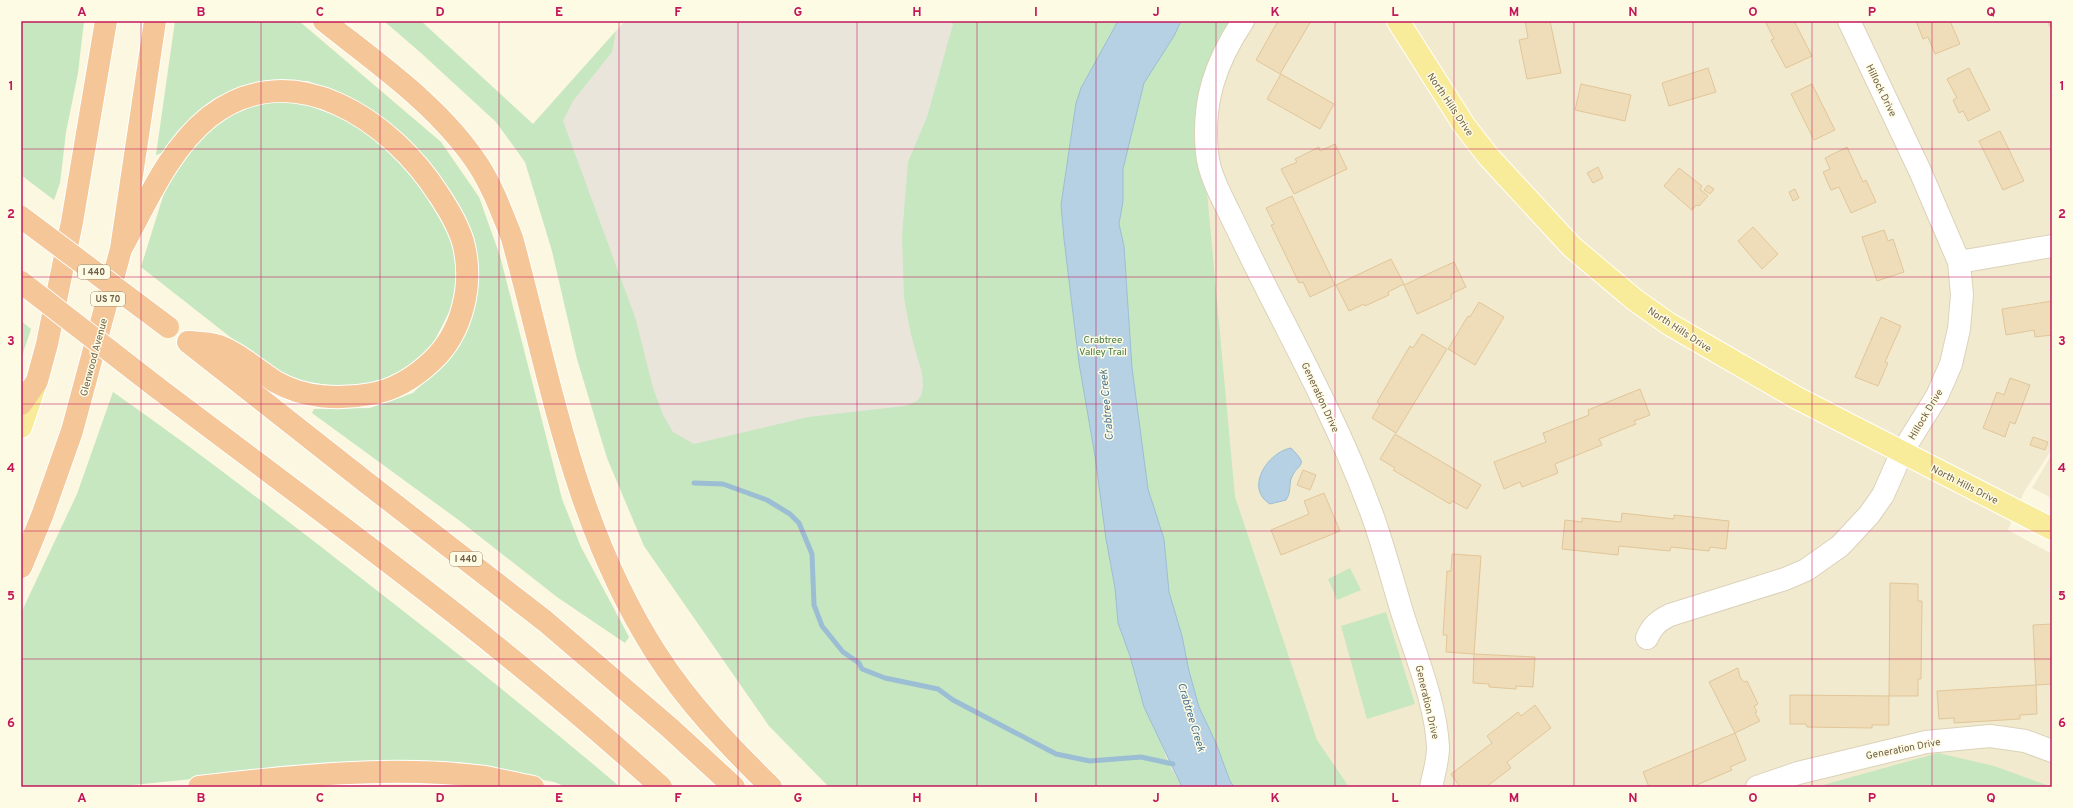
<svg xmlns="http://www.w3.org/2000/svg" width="2073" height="808" font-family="Overpass,sans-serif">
<rect width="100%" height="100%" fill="#fbf7e0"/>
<path fill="#f2eace" d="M 1151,21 L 2052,21 L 2052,449 L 2024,492 L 2008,530 L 2052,554 L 2052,787 L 1209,787 Z
M 2052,454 L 2052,498 L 2032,488 Z"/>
<path fill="#e9e5db" d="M 625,21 L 995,21 L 1011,543 L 1137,562 L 1209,787 L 850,787 L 755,678 L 533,124 Z"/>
<path fill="#c6e7bf" d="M 21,21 L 84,21 L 78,73 L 66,132 L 60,183 L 54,200 L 21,175 Z
M 175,21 L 299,21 L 441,142 L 479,197 L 500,256 L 562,499 L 581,547 L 629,637 L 625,643 L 557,597 L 460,521 L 312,413 L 314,409 L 370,408 L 413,393 L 459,347 L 478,293 L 472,241 L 453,195 L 427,160 L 373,111 L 308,81 L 257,82 L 196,115 L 164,152 L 156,155 Z
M 384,21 L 421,21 L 533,124 L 616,31 L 612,52 L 573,101 L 563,121 L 636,320 L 653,388 L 663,415 L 673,432 L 694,444 L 808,417 L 905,406 L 917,401 L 921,396 L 923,387 L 922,373 L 911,335 L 904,298 L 902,236 L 908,162 L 927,117 L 953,24 L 951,21 L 1248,21 L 1199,105 L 1235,497 L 1317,740 L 1349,787 L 1210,787 L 1136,562 L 1109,558 L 1115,588 L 1118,623 L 1168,763 L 1182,787 L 829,787 L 769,726 L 644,546 L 607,458 L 577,359 L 552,251 L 525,162 L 496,122 L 421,53 Z
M 297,100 L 337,111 L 376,136 L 416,174 L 453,239 L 458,267 L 452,306 L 433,344 L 406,369 L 382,381 L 352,387 L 301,382 L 267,366 L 141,267 L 165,190 L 198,138 L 232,114 L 264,102 Z
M 21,321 L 31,329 L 21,359 Z
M 113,392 C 200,453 283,517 366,582 C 452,649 537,716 620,787 L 567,787 L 554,782 L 471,766 L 231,775 L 113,787 L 21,787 L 21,613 L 77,494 Z
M 1350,568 L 1361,590 L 1337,600 L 1328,579 Z
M 1386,612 L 1415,704 L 1367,719 L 1341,626 Z
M 1938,753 L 1994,766 L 2052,787 L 1816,787 Z"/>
<path fill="#b6d1e3" stroke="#9cbed4" d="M 1118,21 L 1181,21 L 1174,36 L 1144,83 L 1123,169 L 1123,201 L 1119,224 L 1124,246 L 1132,368 L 1148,489 L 1164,539 L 1169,592 L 1182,636 L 1189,671 L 1199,707 L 1216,743 L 1230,781 L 1234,787 L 1182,787 L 1144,707 L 1130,656 L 1118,623 L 1115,588 L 1106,539 L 1095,456 L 1079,363 L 1064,239 L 1061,205 L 1076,103 L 1081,88 Z
M 1291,448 C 1311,468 1297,462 1291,479 C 1289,487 1291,493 1286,500 L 1270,504 C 1244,488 1268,452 1291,448 Z"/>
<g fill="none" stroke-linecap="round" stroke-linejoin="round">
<path stroke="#9cbed4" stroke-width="5" d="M 694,483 L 723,484 L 767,500 L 790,514 L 799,523 L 812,554 L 814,605 L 822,626 L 843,652 L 859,663 L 862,669 L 885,678 L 938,689 L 953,700 L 1056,754 L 1090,761 L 1141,757 L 1173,764"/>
</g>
<path fill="#efdcb8" stroke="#e1c699" d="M 1278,21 L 1311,21 L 1280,74 L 1256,60 Z
M 1525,21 L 1550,21 L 1561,73 L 1527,79 L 1519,40 L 1528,38 Z
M 1765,21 L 1794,21 L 1812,56 L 1786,68 L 1771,40 L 1774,39 Z
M 1916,21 L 1950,21 L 1960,44 L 1935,54 L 1928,37 L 1923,39 Z
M 2047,21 L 2052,21 L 2052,30 Z
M 1708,68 L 1716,92 L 1669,106 L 1662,83 Z
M 1969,68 L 1990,110 L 1968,121 L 1963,111 L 1959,113 L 1953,100 L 1957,98 L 1947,79 Z
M 1281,74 L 1334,104 L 1320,129 L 1267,99 Z
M 1581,84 L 1631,95 L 1625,121 L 1575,110 Z
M 1812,84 L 1835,130 L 1814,140 L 1791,94 Z
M 2000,131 L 2024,181 L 2003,190 L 1979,141 Z
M 1335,144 L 1347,169 L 1294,194 L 1281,169 L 1297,162 L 1295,159 L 1319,147 L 1320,151 Z
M 1847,147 L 1863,182 L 1866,180 L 1876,202 L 1851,213 L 1839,187 L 1831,190 L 1823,172 L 1830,169 L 1825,158 Z
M 1598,167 L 1603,178 L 1593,183 L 1587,173 Z
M 1679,168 L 1702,186 L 1700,189 L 1708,196 L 1699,206 L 1696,205 L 1692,210 L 1664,186 Z
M 1708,185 L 1714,189 L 1710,194 L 1704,190 Z
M 1795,189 L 1799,198 L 1793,201 L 1789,192 Z
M 1292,196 L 1335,285 L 1310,297 L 1303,282 L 1299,283 L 1271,225 L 1274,224 L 1266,208 Z
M 1753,227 L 1778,254 L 1762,269 L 1738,241 Z
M 1884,230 L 1888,241 L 1893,239 L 1904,272 L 1877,281 L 1862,237 Z
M 1391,259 L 1404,284 L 1388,292 L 1389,295 L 1365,306 L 1364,304 L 1349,311 L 1336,285 Z
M 1454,262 L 1466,287 L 1451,294 L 1452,298 L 1417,314 L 1404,285 Z
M 2052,301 L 2052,335 L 2035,337 L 2034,330 L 2006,335 L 2002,309 Z
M 1479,302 L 1504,317 L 1475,365 L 1448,349 L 1468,316 L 1470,317 Z
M 1881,317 L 1901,326 L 1885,362 L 1888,363 L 1878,386 L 1855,377 Z
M 1422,334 L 1447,349 L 1396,433 L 1372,418 L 1380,404 L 1377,402 L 1410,346 L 1413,348 Z
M 2010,378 L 2030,385 L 2015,424 L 2010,422 L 2005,437 L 1983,428 L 1997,392 L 2004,395 Z
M 1640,389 L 1650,415 L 1634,421 L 1636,424 L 1599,439 L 1602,445 L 1555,464 L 1558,473 L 1522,487 L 1520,482 L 1504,489 L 1494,462 L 1546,442 L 1543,433 L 1589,415 L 1588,410 Z
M 1395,434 L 1481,485 L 1467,509 L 1452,501 L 1450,504 L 1393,470 L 1395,468 L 1380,459 Z
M 2033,437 L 2048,442 L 2045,450 L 2030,445 Z
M 1303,470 L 1316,475 L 1310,490 L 1297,485 Z
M 1324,493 L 1340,531 L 1281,555 L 1271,530 L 1309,514 L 1304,501 Z
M 1622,513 L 1674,519 L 1674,515 L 1729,521 L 1726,549 L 1710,547 L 1709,551 L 1671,547 L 1670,551 L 1619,546 L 1618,555 L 1562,549 L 1565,520 L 1582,522 L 1582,518 L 1621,522 Z
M 1452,554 L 1481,556 L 1474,654 L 1446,652 L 1447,635 L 1443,635 L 1447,571 L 1451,571 Z
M 1890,583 L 1918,584 L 1918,601 L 1922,601 L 1921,679 L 1918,679 L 1918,696 L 1889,696 Z
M 2052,624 L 2052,684 L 2036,685 L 2033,625 Z
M 1474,654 L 1535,657 L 1533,687 L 1516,686 L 1516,689 L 1489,687 L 1489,684 L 1473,683 Z
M 1738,668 L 1740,677 L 1744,682 L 1747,681 L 1758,704 L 1754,706 L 1757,712 L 1755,713 L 1760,721 L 1735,733 L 1709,682 Z
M 2036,685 L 2037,714 L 2020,715 L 2020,719 L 1954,723 L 1954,718 L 1939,719 L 1937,691 Z
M 1790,695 L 1889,696 L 1889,725 L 1872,725 L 1872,728 L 1807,727 L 1806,724 L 1790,724 Z
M 1535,705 L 1551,728 L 1507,762 L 1511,768 L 1486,787 L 1460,787 L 1451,774 L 1492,743 L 1487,736 L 1518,712 L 1521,716 Z
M 1735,733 L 1746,760 L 1730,767 L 1732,770 L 1692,787 L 1649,787 L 1643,772 Z"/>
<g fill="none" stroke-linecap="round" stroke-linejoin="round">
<defs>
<path id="minor" d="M 1243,21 C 1215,63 1202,102 1207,153 C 1209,174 1221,196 1230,214 C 1245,245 1260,276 1276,307 C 1310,373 1344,439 1370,509 C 1383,543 1392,580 1403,615 C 1416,656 1436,704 1438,747 C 1438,761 1434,773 1431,787
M 1959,262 L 2052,246
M 1647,638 C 1652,626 1658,621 1670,615 L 1785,579 L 1806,570 L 1840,546 L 1869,515 L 1883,495 L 1902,452 L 1937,396 L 1951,364 L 1959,329 L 1962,295 L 1959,262 L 1920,171 L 1849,21
M 1757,787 L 1798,773 L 1926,742 L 1990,736 L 2025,741 L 2052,751"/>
<path id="major" d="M 1398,21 L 1464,125 L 1488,156 L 1572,247 L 1635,300 L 1669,324 L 1797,398 L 2052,529
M 21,427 L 35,386"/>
<path id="highway" d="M 324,21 C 378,64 441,107 479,166 C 493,188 502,213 512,238 C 551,381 574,525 656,653 C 687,702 729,746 771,787
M 121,249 C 146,204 168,150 209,117 C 292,52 392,121 439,195 C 449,210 458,225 463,242 C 474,283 463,332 432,361 C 414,378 395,390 371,394 C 339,400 304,398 276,382 C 260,372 232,348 215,345 C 207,343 198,343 189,342
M 188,342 L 367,483 L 545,621 L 670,728 L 734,787
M 155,386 C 327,516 502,642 661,787
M 21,404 L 37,381 L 47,344 L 72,222 L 106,21
M 21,567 L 42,516 L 72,431 L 121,249 L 155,21
M 199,787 C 293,776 391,765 485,777 C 501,780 517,784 533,787"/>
</defs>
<use href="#minor" stroke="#dbd2ba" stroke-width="24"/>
<use href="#major" stroke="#fff" stroke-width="24"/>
<use href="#highway" stroke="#fff" stroke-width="24"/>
<use href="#minor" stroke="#fff" stroke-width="22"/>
<use href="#major" stroke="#f8ec9a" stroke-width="22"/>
<use href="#highway" stroke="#f4c698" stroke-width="22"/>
<defs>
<path id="highway-bridge" d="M 21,217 L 168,327
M 21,282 L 155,386"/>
</defs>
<use href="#highway-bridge" stroke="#fff" stroke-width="24" stroke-linecap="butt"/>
<use href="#highway-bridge" stroke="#f4c698" stroke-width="22"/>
</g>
<path fill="none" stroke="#c2185b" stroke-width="1" stroke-opacity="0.55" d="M 141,21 L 141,787M 261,21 L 261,787M 380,21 L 380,787M 499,21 L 499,787M 619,21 L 619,787M 738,21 L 738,787M 857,21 L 857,787M 977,21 L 977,787M 1096,21 L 1096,787M 1216,21 L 1216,787M 1335,21 L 1335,787M 1454,21 L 1454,787M 1574,21 L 1574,787M 1693,21 L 1693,787M 1812,21 L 1812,787M 1932,21 L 1932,787M 21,149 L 2052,149M 21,277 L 2052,277M 21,404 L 2052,404M 21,531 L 2052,531M 21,659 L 2052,659"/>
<g text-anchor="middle" stroke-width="3" stroke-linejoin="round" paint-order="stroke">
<g fill="#fefbe5" stroke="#9b8e77" stroke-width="1">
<rect x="78" y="265" width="32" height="14" rx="3"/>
<rect x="91" y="292" width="34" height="14" rx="3"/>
<rect x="450" y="552" width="32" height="14" rx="3"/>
</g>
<g font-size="9" font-weight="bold" fill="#706048">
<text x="94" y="275">I 440</text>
<text x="108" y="302">US 70</text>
<text x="466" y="562">I 440</text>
</g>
<g font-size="10" fill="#706048" stroke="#fefbe5">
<text transform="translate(1882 90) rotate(64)" y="4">Hillock Drive</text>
<text transform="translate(1451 104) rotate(56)" y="4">North Hills Drive</text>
<text transform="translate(1680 329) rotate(33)" y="4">North Hills Drive</text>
<text transform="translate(93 357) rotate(-75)" y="4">Glenwood Avenue</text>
<text transform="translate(1321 397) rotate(65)" y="4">Generation Drive</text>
<text transform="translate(1925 414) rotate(-59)" y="4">Hillock Drive</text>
<text transform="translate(1965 484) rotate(27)" y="4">North Hills Drive</text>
<text transform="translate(1428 702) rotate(77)" y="4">Generation Drive</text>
<text transform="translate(1903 748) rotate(-11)" y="4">Generation Drive</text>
</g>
<g font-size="10" fill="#467b43" stroke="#fefbe5">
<text x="1103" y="343">Crabtree<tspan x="1103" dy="12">Valley Trail</tspan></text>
</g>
<g font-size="11" font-style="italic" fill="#497491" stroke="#fefbe5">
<text transform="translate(1106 405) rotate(-95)" y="4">Crabtree Creek</text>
<text transform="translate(1192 717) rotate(73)" y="4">Crabtree Creek</text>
</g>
</g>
<rect width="2073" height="808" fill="none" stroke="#fefbe5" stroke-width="44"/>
<rect x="22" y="22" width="2029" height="764" fill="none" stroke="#c2185b" stroke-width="1.5"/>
<g font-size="13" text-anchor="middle" font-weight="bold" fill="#c2185b">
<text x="82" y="16">A</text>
<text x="201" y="16">B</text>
<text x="320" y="16">C</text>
<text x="440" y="16">D</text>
<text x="559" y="16">E</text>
<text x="678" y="16">F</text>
<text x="798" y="16">G</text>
<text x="917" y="16">H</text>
<text x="1036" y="16">I</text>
<text x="1156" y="16">J</text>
<text x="1275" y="16">K</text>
<text x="1395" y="16">L</text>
<text x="1514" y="16">M</text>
<text x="1633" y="16">N</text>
<text x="1753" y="16">O</text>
<text x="1872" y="16">P</text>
<text x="1991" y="16">Q</text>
<text x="11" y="90">1</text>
<text x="2062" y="90">1</text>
<text x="11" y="218">2</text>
<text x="2062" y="218">2</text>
<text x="11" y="345">3</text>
<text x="2062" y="345">3</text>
<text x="11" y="472">4</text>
<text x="2062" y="472">4</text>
<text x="11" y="600">5</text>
<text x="2062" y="600">5</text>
<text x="11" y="727">6</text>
<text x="2062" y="727">6</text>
<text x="82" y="802">A</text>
<text x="201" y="802">B</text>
<text x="320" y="802">C</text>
<text x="440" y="802">D</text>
<text x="559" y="802">E</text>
<text x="678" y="802">F</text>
<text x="798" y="802">G</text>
<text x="917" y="802">H</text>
<text x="1036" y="802">I</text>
<text x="1156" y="802">J</text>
<text x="1275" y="802">K</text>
<text x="1395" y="802">L</text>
<text x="1514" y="802">M</text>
<text x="1633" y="802">N</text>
<text x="1753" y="802">O</text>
<text x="1872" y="802">P</text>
<text x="1991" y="802">Q</text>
</g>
</svg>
